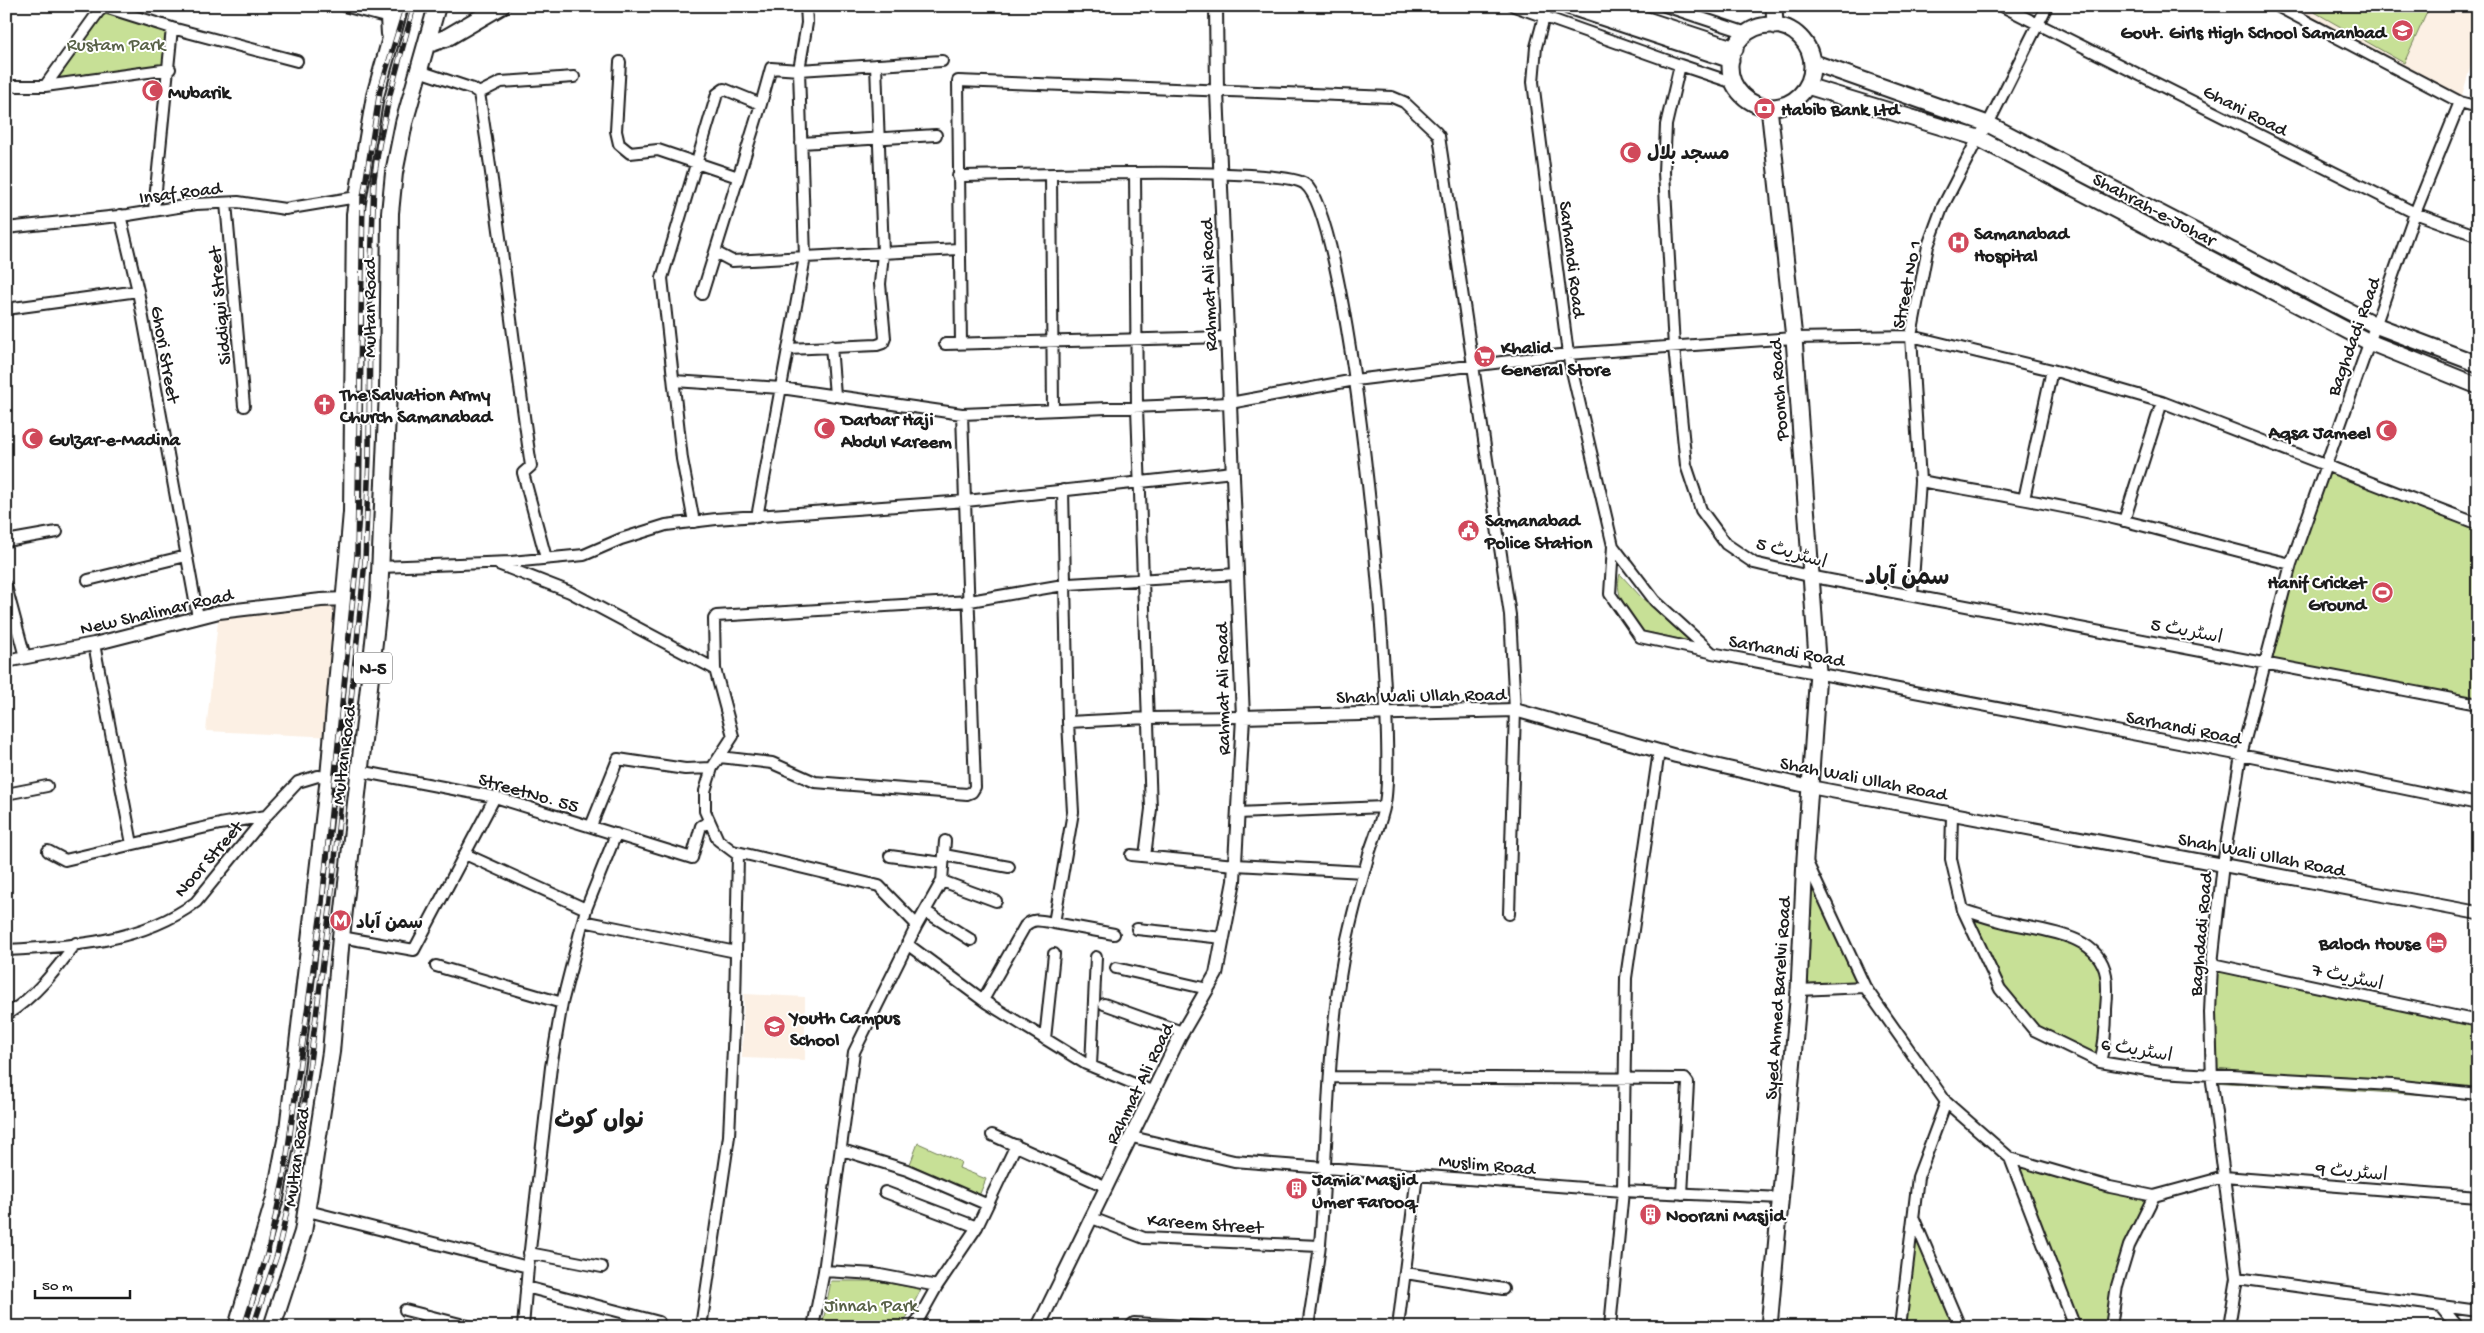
<svg xmlns="http://www.w3.org/2000/svg" width="2484" height="1333" font-family="'Gochi Hand','Playpen Sans Arabic',sans-serif">
<rect width="100%" height="100%" fill="#fff"/>
<filter id="ink" filterUnits="userSpaceOnUse"><feTurbulence type="fractalNoise" baseFrequency=".02" numOctaves="2"/><feDisplacementMap in="SourceGraphic" scale="10" xChannelSelector="R" yChannelSelector="G"/><feConvolveMatrix kernelMatrix="1 2 1 2 8 2 1 2 1" color-interpolation-filters="sRGB"/></filter>
<g filter="url(#ink)">
<path fill="#fcf0e4" d="M 2282,6 L 2478,6 L 2478,56 L 2474,55 L 2460,102 Z
M 346,592 L 336,737 L 206,731 L 219,612 Z
M 744,994 L 805,997 L 805,1060 L 742,1058 Z"/>
<path fill="#c7e096" stroke="#727e59" d="M 2304,6 L 2428,6 L 2428,10 L 2404,63 Z
M 105,7 L 172,28 L 167,70 L 45,86 Z
M 2331,461 L 2478,522 L 2478,704 L 2265,662 L 2325,464 Z
M 1620,574 L 1642,598 L 1689,641 L 1643,631 C 1630,612 1613,598 1620,574 Z
M 1805,858 L 1865,987 L 1799,990 Z
M 1963,910 L 2087,946 L 2106,974 L 2100,1062 L 2034,1030 L 2000,989 Z
M 2212,964 L 2478,1021 L 2478,1098 L 2212,1082 Z
M 918,1143 L 961,1162 L 959,1168 L 986,1179 L 979,1196 L 910,1164 Z
M 2011,1158 L 2158,1194 L 2129,1246 L 2111,1327 L 2074,1327 Z
M 1913,1218 L 1960,1327 L 1901,1327 Z
M 831,1281 L 877,1281 L 921,1289 L 902,1327 L 822,1327 Z"/>
<g fill="none" stroke-linecap="round" stroke-linejoin="round">
<defs>
<path id="minor" d="M 344,6 L 389,18
M 1514,6 L 1680,65 L 1666,125 L 1664,172 L 1674,347 L 1686,465 L 1701,510 L 1726,544 L 1754,563 L 1809,576 L 2478,704
M 1547,6 L 1536,47 L 1533,82 L 1568,354 L 1613,546 L 1655,601 L 1712,653 L 2241,755 L 2478,804
M 1665,6 L 1747,33
M 2002,6 L 2415,213 L 2478,236
M 2277,6 L 2460,102 L 2478,107
M 942,61 L 799,70 L 805,257 L 959,249
M 620,62 L 616,131 L 619,144 L 630,153 L 658,150 L 738,177
M 1680,65 L 1734,83
M 419,71 L 473,89 L 479,93 C 499,217 513,342 531,466 L 523,473 L 546,558
M 6,86 L 45,86 L 170,69
M 45,86 L 99,11 L 105,7 L 172,28 L 297,61
M 479,93 L 501,82 L 574,77
M 761,104 L 771,68 L 799,70 L 807,23 L 806,6
M 801,143 L 936,135
M 1135,174 L 1137,407 L 1151,809 L 1145,856
M 1051,175 L 1053,410
M 958,176 C 1007,176 1282,165 1305,184 C 1352,221 1398,730 1385,803 C 1382,820 1374,838 1369,854 C 1359,891 1348,927 1342,965 C 1326,1057 1328,1151 1320,1244 C 1317,1272 1312,1299 1308,1327
M 226,203 L 244,406
M 154,210 L 172,28
M 120,215 L 138,291 L 198,617
M 6,228 L 128,215 L 196,204 L 238,202 L 285,209 L 357,197
M 715,252 L 732,261 L 805,257 L 757,517
M 6,309 L 138,291
M 945,344 L 1228,337
M 961,344 L 958,81 L 1392,97 L 1404,102 L 1436,132 L 1439,136 L 1510,615 L 1515,710 L 1509,914
M 831,346 L 835,395
M 788,349 L 877,345 L 883,343 L 885,338 L 880,284 L 883,253 L 876,65
M 674,381 L 781,388 L 962,414 L 1230,403 L 1355,380 L 1568,354 L 1794,338 L 1911,336 L 2052,370 L 2162,402 L 2478,524
M 1920,481 C 1988,493 2057,504 2125,521 C 2180,535 2235,551 2291,564
M 2024,499 L 2052,370
M 2124,521 L 2162,402
M 694,522 L 682,459 L 662,278 L 717,94 L 724,89 L 761,104 L 702,294
M 6,541 L 57,532
M 1613,546 L 1610,594 L 1640,637 L 1710,652
M 498,564 L 570,592 L 715,669
M 380,567 L 511,562 L 584,555 L 621,539 L 666,525 L 716,519 L 966,501 L 1233,472
M 88,580 L 186,556
M 6,586 L 25,657
M 1912,595 L 1920,481 L 1911,336 L 1928,246 L 1942,208 L 1978,138 L 1988,124 L 2047,6
M 94,644 L 132,844
M 1068,722 L 1148,718 L 1243,717
M 720,757 L 772,763 L 815,782 L 967,794 L 972,792 L 975,787 L 962,414
M 359,771 L 495,797 L 692,858 L 701,826 L 709,822
M 6,794 L 47,786
M 1238,813 L 1384,807
M 1952,814 L 1951,859 L 1963,910 L 2000,989 L 2034,1030 L 2100,1062 L 2160,1072 L 2392,1085 L 2478,1094
M 591,826 L 618,759 L 685,769 L 712,768
M 48,851 L 65,860 L 220,824 L 266,816
M 733,851 L 879,886 L 917,925 L 854,1052 L 824,1271
M 465,854 L 586,909
M 944,855 L 1009,867
M 1131,855 L 1235,865 L 1364,872
M 890,856 L 943,863
M 1806,860 L 1865,987 L 1946,1102 L 2010,1158 L 2110,1187 L 2154,1196
M 942,881 L 996,901
M 1963,910 C 1977,914 1990,919 2004,922 C 2037,931 2098,931 2106,975 C 2108,986 2107,998 2106,1009 C 2106,1028 2105,1044 2100,1062
M 925,911 L 971,940
M 583,921 L 736,952
M 1054,923 L 1114,934
M 917,925 L 942,881 L 945,841
M 1137,929 L 1223,938
M 341,937 L 414,950 L 495,797
M 907,944 L 987,1003 L 1086,1064 L 1154,1092
M 6,950 C 70,947 143,942 196,902 L 266,816 L 298,782 L 318,776 L 329,777
M 2212,964 L 2478,1021
M 436,966 L 562,1003
M 1116,968 L 1208,989
M 1799,990 L 1865,987
M 983,1000 L 1025,926 C 1033,917 1043,921 1054,923 L 1073,812 L 1068,722 L 1063,490
M 1104,1004 L 1182,1032
M 6,1015 C 36,996 55,971 76,943
M 1045,1039 L 1054,954
M 1091,1066 L 1096,957
M 1330,1077 L 1685,1079 L 1688,1083 L 1682,1194
M 992,1135 L 1107,1187
M 1132,1137 L 1234,1161 L 1623,1191 L 1782,1198
M 842,1150 L 907,1170 L 986,1204
M 2010,1158 L 2075,1327
M 885,1192 L 977,1227
M 308,1211 L 528,1267
M 1092,1218 L 1144,1238 L 1319,1246
M 1914,1219 L 1960,1327
M 529,1253 L 602,1267
M 1406,1273 L 1503,1289
M 2237,1278 L 2478,1311
M 526,1287 L 659,1322
M 2441,1306 L 2458,1327
M 405,1310 L 472,1327
M 428,1327 L 429,1316
M 523,1327 L 528,1267 L 551,1067 L 562,1003 L 586,909 L 616,834
M 701,1327 L 729,1136 L 735,1004 L 738,855 L 718,840 L 705,811 L 705,791 L 712,768 L 733,736 L 715,669 L 714,619 L 716,616 L 970,601 L 1069,584 L 1238,574
M 813,1327 L 824,1271 L 875,1274 L 937,1286
M 914,1327 L 937,1286 L 977,1227 L 1016,1145
M 1130,1327 L 1134,1323 L 1204,1327
M 1398,1327 L 1417,1175
M 1610,1327 L 1623,1191 L 1626,978 L 1659,751
M 1900,1327 L 1918,1177 L 1946,1102
M 2111,1327 L 2117,1286 L 2129,1246 L 2154,1196 L 2224,1177 L 2478,1197
M 2229,1327 L 2237,1278 L 2212,1082 L 2210,1013 L 2212,964 L 2223,864 L 2241,755 L 2291,564 L 2415,213 L 2460,102"/>
<path id="tertiary" d="M 6,661 L 94,644 L 219,612 L 321,600 L 345,599
M 1243,717 L 1515,710 L 1676,756 L 1810,787 L 2478,913
M 1038,1327 L 1180,1036 L 1216,974 L 1234,881 L 1243,717 L 1217,91 L 1216,6"/>
<path id="secondary" d="M 1568,6 L 1731,60
M 1604,6 L 1735,49
M 1774,6 L 1775,26
M1730 66a41 41 0 1 1 82 0a41 41 0 1 1-82 0Z
M 1812,62 L 1988,124 L 2375,325 L 2478,364
M 1807,86 L 1978,138 L 2369,342 L 2478,386
M 1769,107 L 1794,338 L 1818,672 L 1805,858 L 1799,990 L 1769,1327"/>
<path id="primary" d="M 383,6 L 389,18 L 390,34
M 426,45 L 446,38 L 501,6
M 237,1327 L 275,1198 L 288,1130 L 329,777 L 352,512 L 355,214 L 375,96 L 400,6
M 272,1327 L 303,1232 L 331,1052 L 341,937 L 379,597 L 388,391 L 390,213 L 394,173 L 404,123 L 437,6"/>
</defs>
<use href="#minor" stroke="#1c1c1c" stroke-width="14"/>
<use href="#tertiary" stroke="#1c1c1c" stroke-width="16"/>
<use href="#secondary" stroke="#1c1c1c" stroke-width="19"/>
<use href="#primary" stroke="#1c1c1c" stroke-width="20"/>
<use href="#minor" stroke="#fff" stroke-width="10"/>
<use href="#tertiary" stroke="#fff" stroke-width="12"/>
<use href="#secondary" stroke="#fff" stroke-width="15"/>
<use href="#primary" stroke="#fff" stroke-width="16"/>
<defs>
<path id="rail" d="M 244,1327 L 267,1255 L 284,1177 L 321,912 L 357,557 L 363,198 L 380,90 L 406,6
M 253,1327 L 277,1255 L 295,1176 L 330,909 L 365,561 L 369,456 L 370,299 L 374,179 L 379,145 L 390,94 L 414,6"/>
</defs>
<use href="#rail" stroke="#1c1c1c" stroke-width="5.5"/>
<use href="#rail" stroke="#fff" stroke-width="4" stroke-dasharray="11" stroke-linecap="butt"/>
</g>
</g>
<defs>
<symbol id="school-disc" viewBox="-11 -11 22 22"><circle r="9.5" fill="#d1495b" stroke="#fff"/><path d="M0-5L7-2L0 1L-7-2ZM-4 1L0 2.5L4 1V4Q0 6-4 4Z" fill="#fff"/></symbol>
<symbol id="mosque-disc" viewBox="-11 -11 22 22"><circle r="9.5" fill="#d1495b" stroke="#fff"/><path d="M3.5-4.9A6 6 0 1 0 3.5 4.9A5 5 0 1 1 3.5-4.9Z" fill="#fff"/></symbol>
<symbol id="bank-disc" viewBox="-11 -11 22 22"><circle r="9.5" fill="#d1495b" stroke="#fff"/><path d="M-6-4H6V4H-6ZM0-2.3a2.3 2.3 0 1 0 0 4.6a2.3 2.3 0 1 0 0-4.6Z" fill="#fff"/></symbol>
<symbol id="hospital-disc" viewBox="-11 -11 22 22"><circle r="9.5" fill="#d1495b" stroke="#fff"/><path d="M-5-5h3v3.5h4V-5h3V5h-3V1.5h-4V5h-3Z" fill="#fff"/></symbol>
<symbol id="supermarket-disc" viewBox="-11 -11 22 22"><circle r="9.5" fill="#d1495b" stroke="#fff"/><path d="M-6-5.5h2.5l.6 2H6L4.5 2H-2.5L-4.4-4H-6ZM-1.5 3.2a1.3 1.3 0 1 0 .1 0ZM3 3.2a1.3 1.3 0 1 0 .1 0Z" fill="#fff"/></symbol>
<symbol id="church-disc" viewBox="-11 -11 22 22"><circle r="9.5" fill="#d1495b" stroke="#fff"/><path d="M-1.2-6h2.4v3.5h3.3v2.4h-3.3V6h-2.4V-.1h-3.3v-2.4h3.3Z" fill="#fff"/></symbol>
<symbol id="civic-disc" viewBox="-11 -11 22 22"><circle r="9.5" fill="#d1495b" stroke="#fff"/><path d="M-.6-6.5H3V-4.5H.6V-3L4-1V1h2V6H-6V1h2V-1L-.6-3ZM-1.2 2.5V6h2.4V2.5Z" fill="#fff"/></symbol>
<symbol id="stadium-disc" viewBox="-11 -11 22 22"><circle r="9.5" fill="#d1495b" stroke="#fff"/><path d="M0-5a6.5 5 0 1 0 0 10a6.5 5 0 1 0 0-10ZM-3.5-1.8h7v3.6h-7Z" fill="#fff"/></symbol>
<symbol id="metro-disc" viewBox="-11 -11 22 22"><circle r="9.5" fill="#d1495b" stroke="#fff"/><path d="M-5.5 5V-5H-3L0 0L3-5H5.5V5H3V-.5L0 4L-3-.5V5Z" fill="#fff"/></symbol>
<symbol id="hotel-disc" viewBox="-11 -11 22 22"><circle r="9.5" fill="#d1495b" stroke="#fff"/><path d="M-6-4.5h1.5V1H6V5H4.5V3h-9V5H-6ZM-4 0a1.8 1.8 0 1 1 3.6 0ZM.5 0V-2.5h3Q6-2.5 6 0Z" fill="#fff"/></symbol>
<symbol id="building-disc" viewBox="-11 -11 22 22"><circle r="9.5" fill="#d1495b" stroke="#fff"/><path d="M-4-6H4V6H1V3H-1V6H-4ZM-2.5-4.3h1.7v1.8h-1.7ZM.8-4.3h1.7v1.8H.8ZM-2.5-1h1.7V.8h-1.7ZM.8-1h1.7V.8H.8Z" fill="#fff"/></symbol>
</defs>
<g fill-rule="evenodd">
<use href="#school-disc" x="2390" y="18" width="25" height="25"/>
<use href="#mosque-disc" x="140" y="78" width="25" height="25"/>
<use href="#bank-disc" x="1752" y="96" width="25" height="25"/>
<use href="#mosque-disc" x="1618" y="140" width="25" height="25"/>
<use href="#hospital-disc" x="1946" y="230" width="25" height="25"/>
<use href="#supermarket-disc" x="1472" y="344" width="25" height="25"/>
<use href="#church-disc" x="312" y="392" width="25" height="25"/>
<use href="#mosque-disc" x="812" y="416" width="25" height="25"/>
<use href="#mosque-disc" x="2374" y="418" width="25" height="25"/>
<use href="#mosque-disc" x="20" y="426" width="25" height="25"/>
<use href="#civic-disc" x="1456" y="518" width="25" height="25"/>
<use href="#stadium-disc" x="2370" y="580" width="25" height="25"/>
<use href="#metro-disc" x="328" y="908" width="25" height="25"/>
<use href="#hotel-disc" x="2424" y="930" width="25" height="25"/>
<use href="#school-disc" x="762" y="1014" width="25" height="25"/>
<use href="#building-disc" x="1284" y="1176" width="25" height="25"/>
<use href="#building-disc" x="1638" y="1202" width="25" height="25"/>
</g>
<g text-anchor="middle" stroke-width="4" stroke-linejoin="round" paint-order="stroke">
<rect fill="#fff" stroke="#606060" stroke-width="1" x="354" y="652.5" width="38" height="31" rx="4"/>
<g font-size="18" font-weight="bold" fill="#1c1c1c">
<text x="373" y="674">N-5</text>
</g>
<g font-size="19" font-weight="bold" fill="#1c1c1c" stroke="#fff" text-anchor="start">
<text x="2386" y="38" text-anchor="end">Govt. Girls High School Samanbad</text>
<text x="168" y="98">Mubarik</text>
<text x="1781" y="115">Habib Bank Ltd</text>
<text x="1647" y="159">مسجد بلال</text>
<text x="1974" y="239">Samanabad<tspan x="1974" dy="22">Hospital</tspan></text>
<text x="1501" y="353">Khalid<tspan x="1501" dy="22">General Store</tspan></text>
<text x="340" y="400">The Salvation Army<tspan x="340" dy="22">Church Samanabad</tspan></text>
<text x="841" y="425">Darbar Haji<tspan x="841" dy="22">Abdul Kareem</tspan></text>
<text x="2371" y="438" text-anchor="end">Aqsa Jameel</text>
<text x="49" y="445">Gulzar-e-Madina</text>
<text x="1485" y="526">Samanabad<tspan x="1485" dy="22">Police Station</tspan></text>
<text x="2366" y="588" text-anchor="end">Hanif Cricket<tspan x="2366" dy="22">Ground</tspan></text>
<text x="356" y="928">سمن آباد</text>
<text x="2421" y="949" text-anchor="end">Baloch House</text>
<text x="790" y="1023">Youth Campus<tspan x="790" dy="22">School</tspan></text>
<text x="1312" y="1185">Jamia Masjid<tspan x="1312" dy="22">Umer Farooq</tspan></text>
<text x="1666" y="1221">Noorani Masjid</text>
</g>
<g font-size="19" fill="#586147" stroke="#fff">
<text x="116" y="50">Rustam Park</text>
<text x="871" y="1311">Jinnah Park</text>
</g>
<g font-size="19" fill="#1c1c1c" stroke="#fff">
<text transform="translate(2246 109) rotate(27)" y="7">Ghani Road</text>
<text transform="translate(180 191) rotate(-7)" y="7">Insaf Road</text>
<text transform="translate(2155 208) rotate(28)" y="7">Shahrah-e-Johar</text>
<text transform="translate(1574 259) rotate(83)" y="7">Sarhandi Road</text>
<text transform="translate(1905 284) rotate(-79)" y="7">Street No 1</text>
<text transform="translate(1207 285) rotate(-92)" y="7">Rahmat Ali Road</text>
<text transform="translate(218 306) rotate(-95)" y="7">Siddiqui Street</text>
<text transform="translate(368 308) rotate(-90)" y="7">Multan Road</text>
<text transform="translate(2352 336) rotate(-70)" y="7">Baghdadi Road</text>
<text transform="translate(167 354) rotate(80)" y="7">Ghori Street</text>
<text transform="translate(1777 390) rotate(-94)" y="7">Poonch Road</text>
<text transform="translate(1792 551) rotate(16)" y="7">اسٹریٹ 5</text>
<text transform="translate(156 610) rotate(-13)" y="7">New Shalimar Road</text>
<text transform="translate(2187 629) rotate(11)" y="7">اسٹریٹ 5</text>
<text transform="translate(1787 649) rotate(10)" y="7">Sarhandi Road</text>
<text transform="translate(1221 689) rotate(-91)" y="7">Rahmat Ali Road</text>
<text transform="translate(1421 694) rotate(-1)" y="7">Shah Wali Ullah Road</text>
<text transform="translate(2184 726) rotate(11)" y="7">Sarhandi Road</text>
<text transform="translate(342 755) rotate(-83)" y="7">Multan Road</text>
<text transform="translate(1864 777) rotate(11)" y="7">Shah Wali Ullah Road</text>
<text transform="translate(529 791) rotate(16)" y="7">StreetNo. 55</text>
<text transform="translate(2262 853) rotate(11)" y="7">Shah Wali Ullah Road</text>
<text transform="translate(207 858) rotate(-49)" y="7">Noor Street</text>
<text transform="translate(2199 934) rotate(-85)" y="7">Baghdadi Road</text>
<text transform="translate(2348 975) rotate(12)" y="7">اسٹریٹ 7</text>
<text transform="translate(1776 998) rotate(-86)" y="7">Syed Ahmed Barelvi Road</text>
<text transform="translate(2137 1048) rotate(10)" y="7">اسٹریٹ 6</text>
<text transform="translate(1138 1083) rotate(-64)" y="7">Rahmat Ali Road</text>
<text transform="translate(295 1157) rotate(-82)" y="7">Multan Road</text>
<text transform="translate(1487 1163) rotate(5)" y="7">Muslim Road</text>
<text transform="translate(2352 1170) rotate(5)" y="7">اسٹریٹ 9</text>
<text transform="translate(1205 1222) rotate(4)" y="7">Kareem Street</text>
</g>
<g font-size="24" font-weight="bold" fill="#1c1c1c" stroke="#fff">
<text x="1907" y="584">سمن آباد</text>
<text x="600" y="1127">نواں کوٹ</text>
</g>
</g>
<rect width="2484" height="1333" fill="none" stroke="#fff" stroke-width="25"/>
<rect x="12" y="12" width="2459" height="1308" fill="none" stroke="#1c1c1c" stroke-width="2" filter="url(#ink)"/>
<path d="M35 1290v8h95v-8" fill="none" stroke="#1c1c1c" stroke-width="2.5"/>
<text x="42" y="1290" font-size="15" fill="#1c1c1c" stroke="#ffffff" stroke-width="4" paint-order="stroke">50 m</text>
</svg>
